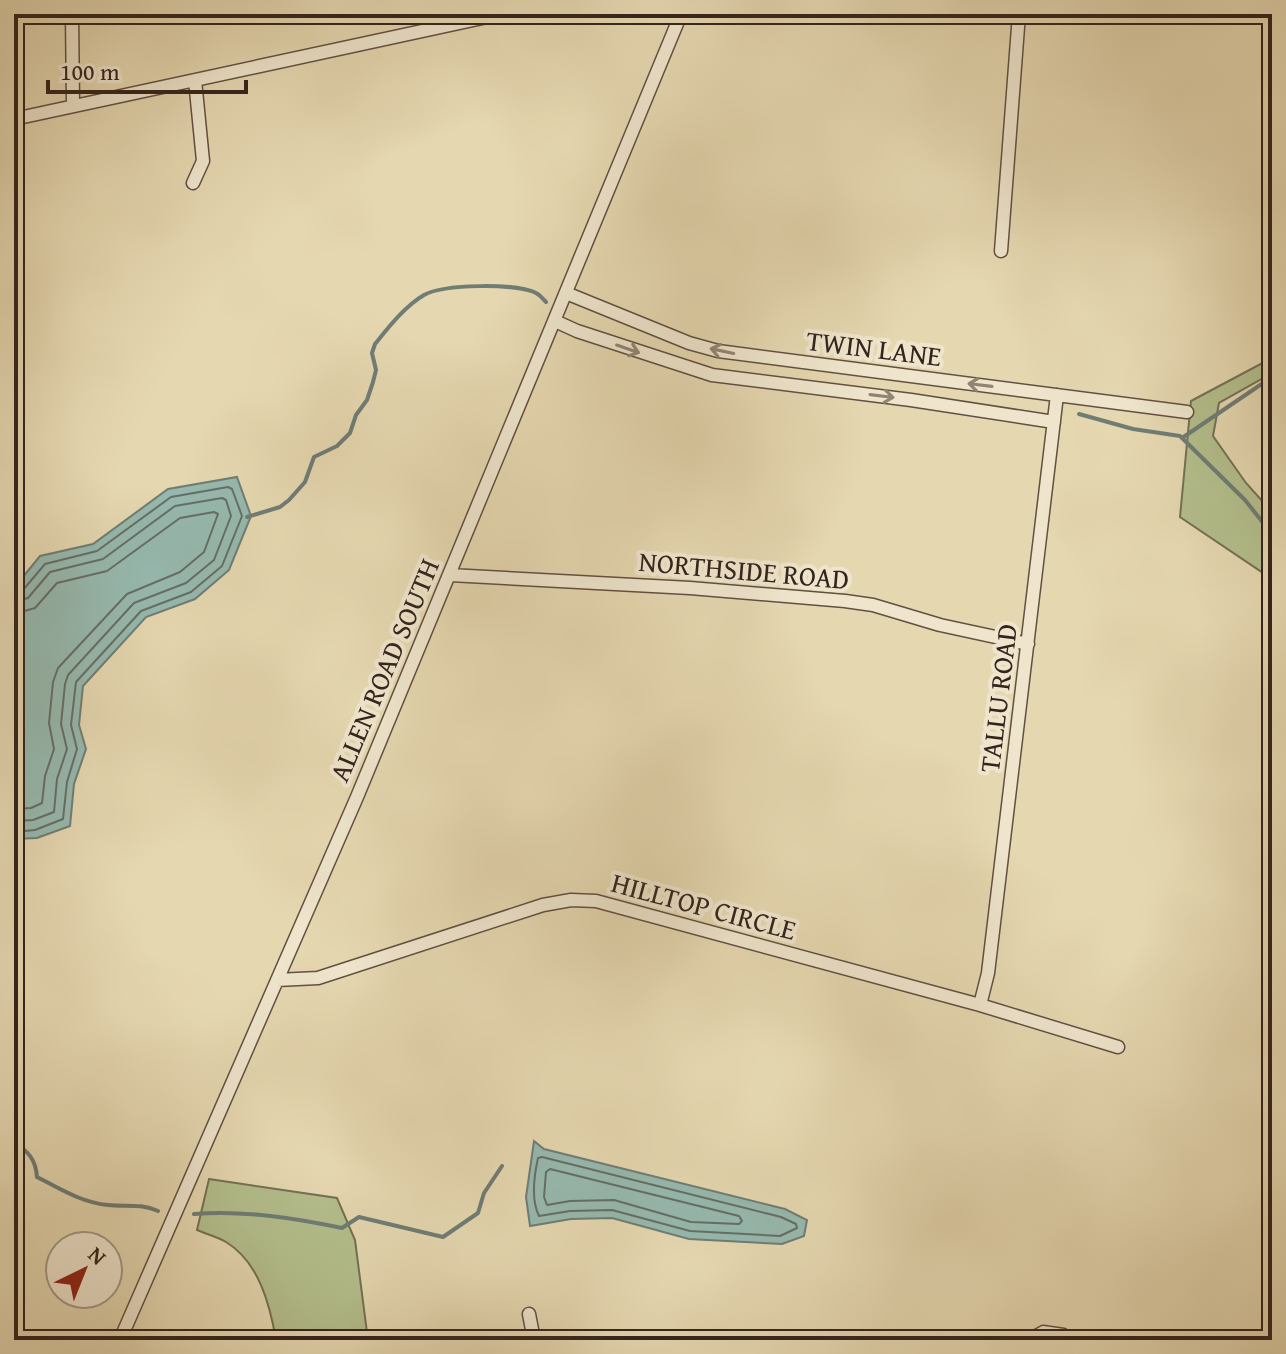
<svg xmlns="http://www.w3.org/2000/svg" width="1286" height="1354" font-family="'Gentium Book Plus',serif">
<rect width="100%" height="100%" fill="#e5d7b0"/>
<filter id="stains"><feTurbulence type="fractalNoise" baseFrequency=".0025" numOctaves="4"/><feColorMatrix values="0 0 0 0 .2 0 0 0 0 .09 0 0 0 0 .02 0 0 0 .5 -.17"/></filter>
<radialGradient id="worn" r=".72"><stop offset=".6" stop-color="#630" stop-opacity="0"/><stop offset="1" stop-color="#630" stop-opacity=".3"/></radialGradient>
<path fill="#b3be8c" stroke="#747154" stroke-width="2" d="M 1272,358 L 1272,373 L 1219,403 L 1213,436 L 1246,483 L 1272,512 L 1272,579 L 1180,517 L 1191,401 Z
M 209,1179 L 337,1198 L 355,1240 L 368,1340 L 276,1340 C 270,1305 259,1262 226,1242 C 218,1237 206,1234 197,1230 Z"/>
<path fill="#96b9af" stroke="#6f7d75" stroke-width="2" d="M 237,477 L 251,516 L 229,570 L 195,599 L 146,617 L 83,686 L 79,725 L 86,749 L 74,784 L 70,826 L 37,838 L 14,839 L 14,588 L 40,556 L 93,544 L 168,489 Z
M 534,1141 L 544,1149 L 785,1209 L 807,1220 L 804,1236 L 782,1244 L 689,1239 L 612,1218 L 571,1219 L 530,1226 L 526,1197 Z"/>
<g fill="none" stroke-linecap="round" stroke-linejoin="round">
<path stroke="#656e66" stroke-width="2" d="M 14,592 L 23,590 L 45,564 L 97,551 L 171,497 L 228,487 L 232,489 L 242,516 L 222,566 L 191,592 L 141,611 L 76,682 L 71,725 L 77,749 L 67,782 L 63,819 L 35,830 L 14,832
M 14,602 L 28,598 L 50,572 L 103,559 L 175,506 L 222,498 L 226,500 L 231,516 L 214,560 L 186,583 L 134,603 L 68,675 L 65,684 L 61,724 L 67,749 L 57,779 L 54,812 L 33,820 L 14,821
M 14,614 L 35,608 L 57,583 L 107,571 L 180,518 L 214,512 L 218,514 L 204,552 L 180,572 L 127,594 L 58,668 L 53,682 L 49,723 L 54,749 L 45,776 L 42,803 L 31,808 L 14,809
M 542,1157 L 781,1217 L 796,1224 L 797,1228 L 780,1236 L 690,1231 L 612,1210 L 570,1211 L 539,1216 C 531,1200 534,1176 538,1158 Z
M 550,1169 L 739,1216 L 742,1221 L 739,1224 L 691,1222 L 614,1200 L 570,1201 L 547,1205 L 544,1197 L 546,1172 Z"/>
<path stroke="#6f7d75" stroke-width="4" d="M 1079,414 L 1133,429 L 1180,436 L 1245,500 L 1272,534
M 1182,438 L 1272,377
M 247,517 L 280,507 L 289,500 L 305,482 L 314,457 L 337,446 L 350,433 L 356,415 L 367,400 L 373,382 L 376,370 L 372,353 L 375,344 C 388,328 405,306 424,295 C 443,284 517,283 536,293 C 540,295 543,299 546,302
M 14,1144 C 29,1150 36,1162 37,1177 C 60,1189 83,1203 108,1205 C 126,1207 140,1203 158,1211
M 194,1214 C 243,1210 294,1218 342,1228 L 359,1217 L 443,1237 L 478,1213 L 484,1193 L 502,1166"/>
<defs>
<path id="lane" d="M 1272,800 L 1270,804 L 1272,809
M 1023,1340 L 1043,1329 L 1064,1332 L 1071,1340"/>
<path id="street" d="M 72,14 L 73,105
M 14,119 L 501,14
M 193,183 L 203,161 L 195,80
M 1001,251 L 1019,14
M 566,293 L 689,343 L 718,351 L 1187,412
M 555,321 L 577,331 L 712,375 L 911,400 L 1054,422
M 450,575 L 690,588 L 845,601 L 873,605 L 940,625 L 1028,644
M 277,980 L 318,978 L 543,905 L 571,900 L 596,901 L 980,1005 L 1118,1047
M 980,1005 L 988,973 L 1057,395
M 529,1314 L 534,1340
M 120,1340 L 357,797 L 681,14"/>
</defs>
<use href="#lane" stroke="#605142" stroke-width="9"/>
<use href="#street" stroke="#605142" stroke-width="15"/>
<use href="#lane" stroke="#eee5cc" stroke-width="6"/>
<use href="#street" stroke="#eee5cc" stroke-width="12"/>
</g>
<defs><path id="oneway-shaft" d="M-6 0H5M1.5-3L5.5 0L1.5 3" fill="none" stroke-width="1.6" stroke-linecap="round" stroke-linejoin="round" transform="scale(2)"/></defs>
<g stroke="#918474">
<use href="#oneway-shaft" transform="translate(628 349) rotate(19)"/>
<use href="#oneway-shaft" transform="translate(722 351) rotate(-168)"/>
<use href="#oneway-shaft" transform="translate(980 385) rotate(-173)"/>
<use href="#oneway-shaft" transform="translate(882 396) rotate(7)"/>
</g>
<g text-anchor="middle" stroke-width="8" stroke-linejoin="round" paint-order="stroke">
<g font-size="28" fill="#34241d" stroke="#eee5cc">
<text transform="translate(874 348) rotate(7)" y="10">TWIN LANE</text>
<text transform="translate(744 570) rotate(5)" y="10">NORTHSIDE ROAD</text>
<text transform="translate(384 670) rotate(-67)" y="10">ALLEN ROAD SOUTH</text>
<text transform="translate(998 698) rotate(-83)" y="10">TALLU ROAD</text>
<text transform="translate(704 906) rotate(15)" y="10">HILLTOP CIRCLE</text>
</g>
</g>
<rect width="1286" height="1354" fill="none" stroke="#e5d7b0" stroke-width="48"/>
<rect x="16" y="16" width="1254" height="1322" fill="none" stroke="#34241d" stroke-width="4"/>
<rect x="24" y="24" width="1238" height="1306" fill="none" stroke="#34241d" stroke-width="2"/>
<g transform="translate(84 1270) rotate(43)"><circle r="38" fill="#eee5cc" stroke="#a49886" stroke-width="2"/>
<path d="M0-6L14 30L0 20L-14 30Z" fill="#8f2418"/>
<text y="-12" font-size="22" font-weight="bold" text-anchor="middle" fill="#34241d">N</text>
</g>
<path d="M48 80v12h198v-12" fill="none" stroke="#34241d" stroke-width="4"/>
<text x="60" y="80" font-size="24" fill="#34241d" stroke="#eee5cc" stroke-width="6" paint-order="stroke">100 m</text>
<rect width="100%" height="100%" filter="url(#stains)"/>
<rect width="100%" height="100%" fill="url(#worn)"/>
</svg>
